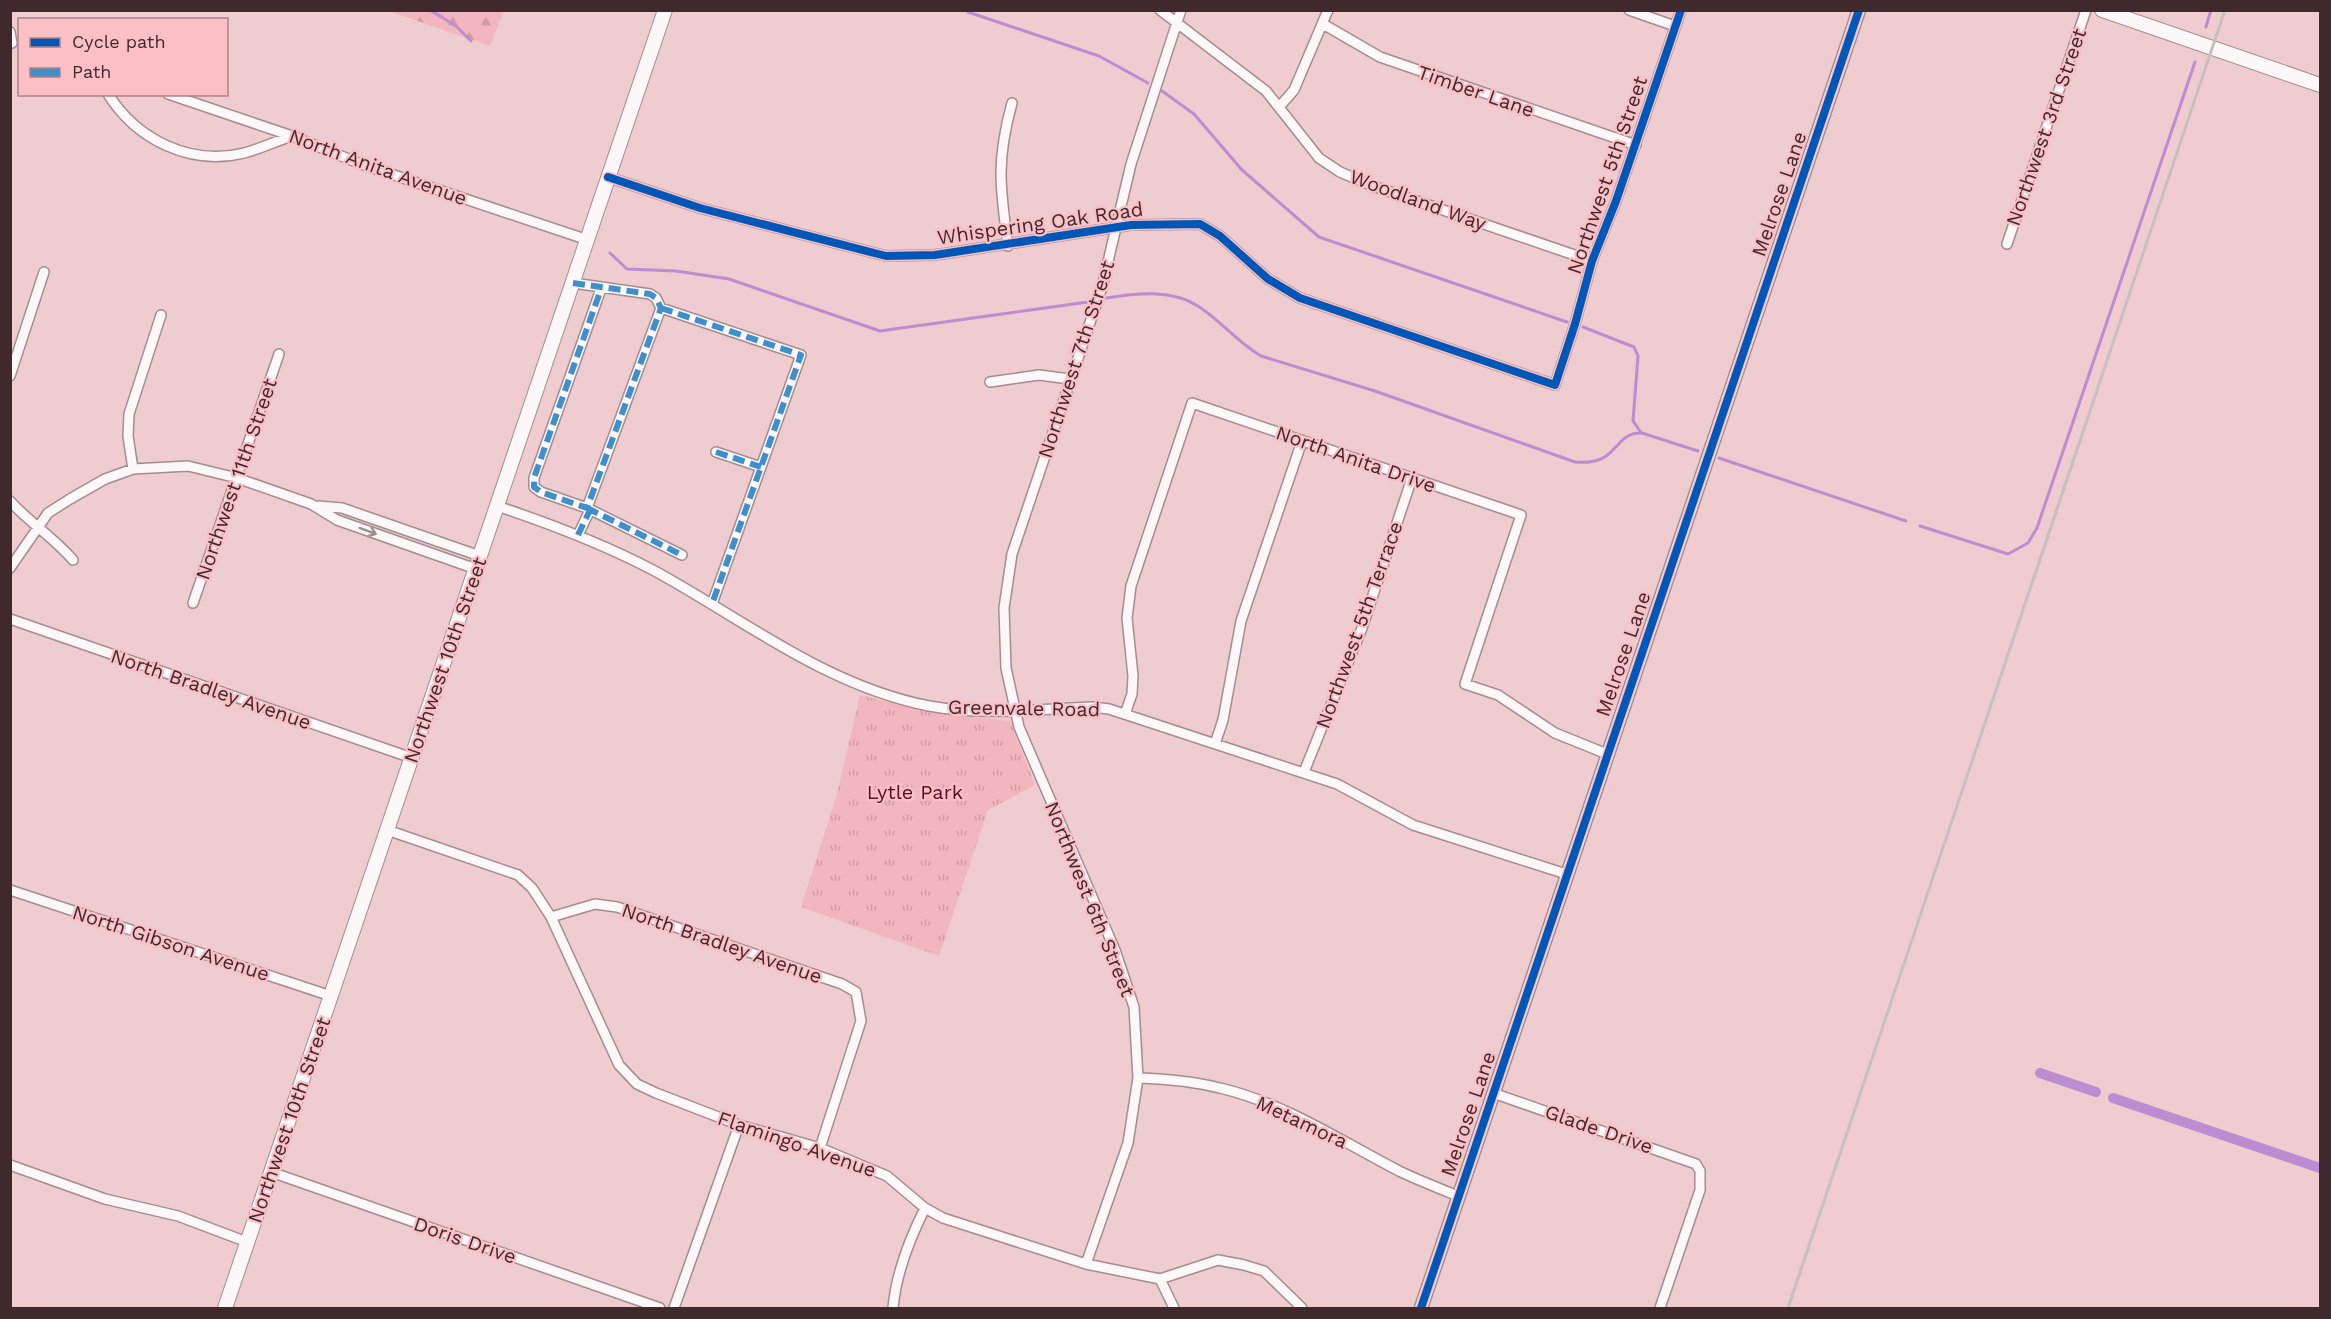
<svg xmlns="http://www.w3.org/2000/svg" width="2331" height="1319" font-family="'Work Sans',sans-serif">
<defs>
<pattern id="forest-firs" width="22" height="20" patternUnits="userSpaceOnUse" patternTransform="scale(1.5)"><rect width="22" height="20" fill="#f2b6be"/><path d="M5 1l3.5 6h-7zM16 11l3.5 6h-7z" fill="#d19ca3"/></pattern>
<pattern id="park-tufts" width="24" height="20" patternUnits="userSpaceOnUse" patternTransform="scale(1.5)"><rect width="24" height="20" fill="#f2b6be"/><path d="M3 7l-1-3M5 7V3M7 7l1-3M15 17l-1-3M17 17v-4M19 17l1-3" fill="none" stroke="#d19ca3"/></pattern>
</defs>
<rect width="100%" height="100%" fill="#eeccd0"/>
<path fill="url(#forest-firs)" d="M 389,11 L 504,11 L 490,46 Z"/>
<path fill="url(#park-tufts)" d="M 860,695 L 931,713 L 1010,721 L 1035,785 L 988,810 L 939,956 L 801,907 L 837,794 Z"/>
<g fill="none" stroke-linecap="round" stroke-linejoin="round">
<path stroke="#be8cd1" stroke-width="3" d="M 430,10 L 456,26 L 471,41
M 968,12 L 1099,56 L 1148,83
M 2206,27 L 2211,10
M 1162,91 L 1194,114 L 1242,170 L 1319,237 L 1567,322
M 610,253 L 627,269 L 676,271 L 729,279 L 880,331 L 1088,302
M 1106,298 C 1136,293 1171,289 1198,306 C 1221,321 1237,342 1261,356 L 1375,391 L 1575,462 C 1621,466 1612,432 1642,433 L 1698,451
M 1583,327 L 1634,347 L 1638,356 L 1633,421 L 1640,431
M 1719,458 L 1906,521
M 1920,526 L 2008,554 L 2028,543 L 2037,528 L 2195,62"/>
<path stroke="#be8cd1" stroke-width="10" d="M 2040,1073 L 2096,1092
M 2113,1098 L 2320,1168"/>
<defs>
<path id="minor" d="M 1160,10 L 1266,91 L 1319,158 L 1340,172 L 1373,186 L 1592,261
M 1629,10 L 1675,26
M 1323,24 L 1380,57 L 1636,145
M 10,32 L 12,43
M 108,94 C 137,140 190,166 244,153 C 260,149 276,141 292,136
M 168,94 L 292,136 L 361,164 L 588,240
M 1280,106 L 1294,90 L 1328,10
M 608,177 L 700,208 L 886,256 L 935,255 L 1131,225 L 1200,224 L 1220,236 L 1268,279 L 1300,298 L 1555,385 L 1575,324 L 1592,261 L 1616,201 L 1681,10
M 2007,244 L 2086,10
M 1008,246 C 1000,187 996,161 1012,103
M 573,283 L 650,294 L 656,298 L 661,308 L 587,508 L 541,492 L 534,487 L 534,478 L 601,289
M 661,308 L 801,355 L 712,604
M 10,376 L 44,272
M 990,382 L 1039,375 L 1070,379
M 716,452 L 761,467
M 133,469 L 128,436 L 129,414 L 161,315
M 10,501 C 30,523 54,538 73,560
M 318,506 L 342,508 L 480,556
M 497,506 C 551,524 603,544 653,570 C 743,619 826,686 929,706 C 984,716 1038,709 1093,707 L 1109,709 L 1337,784 L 1413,825 L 1566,874
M 587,508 L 682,555
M 578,535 L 590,510
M 10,568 L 48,513 L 70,499 L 105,479 L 133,469 L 188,466 L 237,478 L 311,504 L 337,520 L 476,569
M 193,603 L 279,354
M 10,619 L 412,758
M 1125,714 L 1132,694 L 1133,676 L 1127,618 L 1131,586 L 1192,403 L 1521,515 L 1465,684 L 1498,695 L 1555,733 L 1607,754
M 1215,744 L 1223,720 L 1241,621 L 1302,441
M 1304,772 L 1362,628 L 1412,478
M 387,830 L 518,875 L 532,888 L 551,917 L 619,1065 L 637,1084 L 656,1093 L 739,1125 L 820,1148 L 887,1176 L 925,1208 L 943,1218 L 1086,1264 L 1160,1279 L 1218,1260 L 1244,1265 L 1264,1271 L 1302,1308
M 10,890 L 331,996
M 551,917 L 595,904 L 617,907 L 842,984 L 856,992 L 861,1021 L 820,1148
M 1138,1078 C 1166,1079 1193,1081 1220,1088 C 1284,1103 1341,1141 1399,1171 C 1418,1180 1438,1188 1458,1196
M 1493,1093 L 1696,1164 L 1700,1171 L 1700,1190 L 1660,1308
M 10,1165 L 105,1199 L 178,1216 L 247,1242
M 271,1172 L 660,1308
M 1086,1264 L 1128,1143 L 1138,1078 L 1134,1007 L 1115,950 L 1019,727 L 1006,668 L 1004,608 L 1012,554 L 1102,287 L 1131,164 L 1181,10
M 1160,1279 L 1174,1308
M 674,1308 L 739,1125
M 893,1308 C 896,1274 909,1240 925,1208"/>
<path id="tertiary" d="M 1421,1308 L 1859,10"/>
<path id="secondary" d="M 2102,10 L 2320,85
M 225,1308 L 665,10"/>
</defs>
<use href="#minor" stroke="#a58c8f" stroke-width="12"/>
<use href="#tertiary" stroke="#a58c8f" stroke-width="15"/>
<use href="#secondary" stroke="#a58c8f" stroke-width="16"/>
<use href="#minor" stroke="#fcf7f8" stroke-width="9"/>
<use href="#tertiary" stroke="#fcf7f8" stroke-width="12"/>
<use href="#secondary" stroke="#fcf7f8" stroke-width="14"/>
<path stroke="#c8bfc0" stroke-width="3" d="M 1788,1308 L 2225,10"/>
<path stroke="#3f8fcd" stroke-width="6" stroke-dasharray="12 6" stroke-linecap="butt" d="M 573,283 L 650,294 L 656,298 L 661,308 L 587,508 L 541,492 L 534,487 L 534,478 L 601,289
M 661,308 L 801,355 L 712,604
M 716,452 L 761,467
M 587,508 L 682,555
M 578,535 L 590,510"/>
<defs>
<path id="cycleway" d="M 608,177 L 700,208 L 886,256 L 935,255 L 1131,225 L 1200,224 L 1220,236 L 1268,279 L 1300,298 L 1555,385 L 1575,324 L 1592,261 L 1616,201 L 1681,10
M 1421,1308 L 1859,10"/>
</defs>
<use href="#cycleway" stroke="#fbbfc6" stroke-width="11"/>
<use href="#cycleway" stroke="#0057b8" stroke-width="8"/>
</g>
<defs><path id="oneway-shaft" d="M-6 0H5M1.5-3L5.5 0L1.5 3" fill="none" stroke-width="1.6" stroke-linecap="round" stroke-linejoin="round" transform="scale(1.5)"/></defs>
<use stroke="#9e9092" href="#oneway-shaft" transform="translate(368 531) rotate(20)"/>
<g text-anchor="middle" stroke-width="4.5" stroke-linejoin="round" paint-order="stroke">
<g font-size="20" fill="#40292c" stroke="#fbbfc6">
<text transform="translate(1476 91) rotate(19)" y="7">Timber Lane</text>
<text transform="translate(2046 127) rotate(-71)" y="7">Northwest 3rd Street</text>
<text transform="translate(378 167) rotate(20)" y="7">North Anita Avenue</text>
<text transform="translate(1607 175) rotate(-71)" y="7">Northwest 5th Street</text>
<text transform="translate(1779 194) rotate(-71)" y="7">Melrose Lane</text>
<text transform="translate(1418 200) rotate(20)" y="7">Woodland Way</text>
<text transform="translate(1040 223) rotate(-8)" y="7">Whispering Oak Road</text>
<text transform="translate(1076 359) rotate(-72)" y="7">Northwest 7th Street</text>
<text transform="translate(1356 459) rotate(19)" y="7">North Anita Drive</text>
<text transform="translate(236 479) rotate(-71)" y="7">Northwest 11th Street</text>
<text transform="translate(1359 625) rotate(-70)" y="7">Northwest 5th Terrace</text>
<text transform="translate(1623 654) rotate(-71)" y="7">Melrose Lane</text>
<text transform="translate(445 660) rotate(-71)" y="7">Northwest 10th Street</text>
<text transform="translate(211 689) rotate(19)" y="7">North Bradley Avenue</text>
<text transform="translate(1024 708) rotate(1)" y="7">Greenvale Road</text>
<text transform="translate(1090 899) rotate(68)" y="7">Northwest 6th Street</text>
<text transform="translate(171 943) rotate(18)" y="7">North Gibson Avenue</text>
<text transform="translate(722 943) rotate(19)" y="7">North Bradley Avenue</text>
<text transform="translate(1468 1114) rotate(-71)" y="7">Melrose Lane</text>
<text transform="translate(289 1120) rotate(-71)" y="7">Northwest 10th Street</text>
<text transform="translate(1302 1122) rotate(25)" y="7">Metamora</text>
<text transform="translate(1599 1129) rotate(19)" y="7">Glade Drive</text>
<text transform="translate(797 1144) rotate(19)" y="7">Flamingo Avenue</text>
<text transform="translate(465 1240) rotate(19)" y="7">Doris Drive</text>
</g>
<g font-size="20" fill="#5a0c23" stroke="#fbbfc6">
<text x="915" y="799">Lytle Park</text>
</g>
</g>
<rect width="2331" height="1319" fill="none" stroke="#40292c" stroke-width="24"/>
<rect x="18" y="18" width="210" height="78" fill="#fbbfc6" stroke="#b08388" stroke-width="1.5"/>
<rect x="30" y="38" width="30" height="9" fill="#0057b8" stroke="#b08388" stroke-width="1.5"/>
<text x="72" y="48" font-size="18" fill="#40292c">Cycle path</text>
<rect x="30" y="68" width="30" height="9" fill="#3f8fcd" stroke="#b08388" stroke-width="1.5"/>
<text x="72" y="78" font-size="18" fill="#40292c">Path</text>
</svg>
